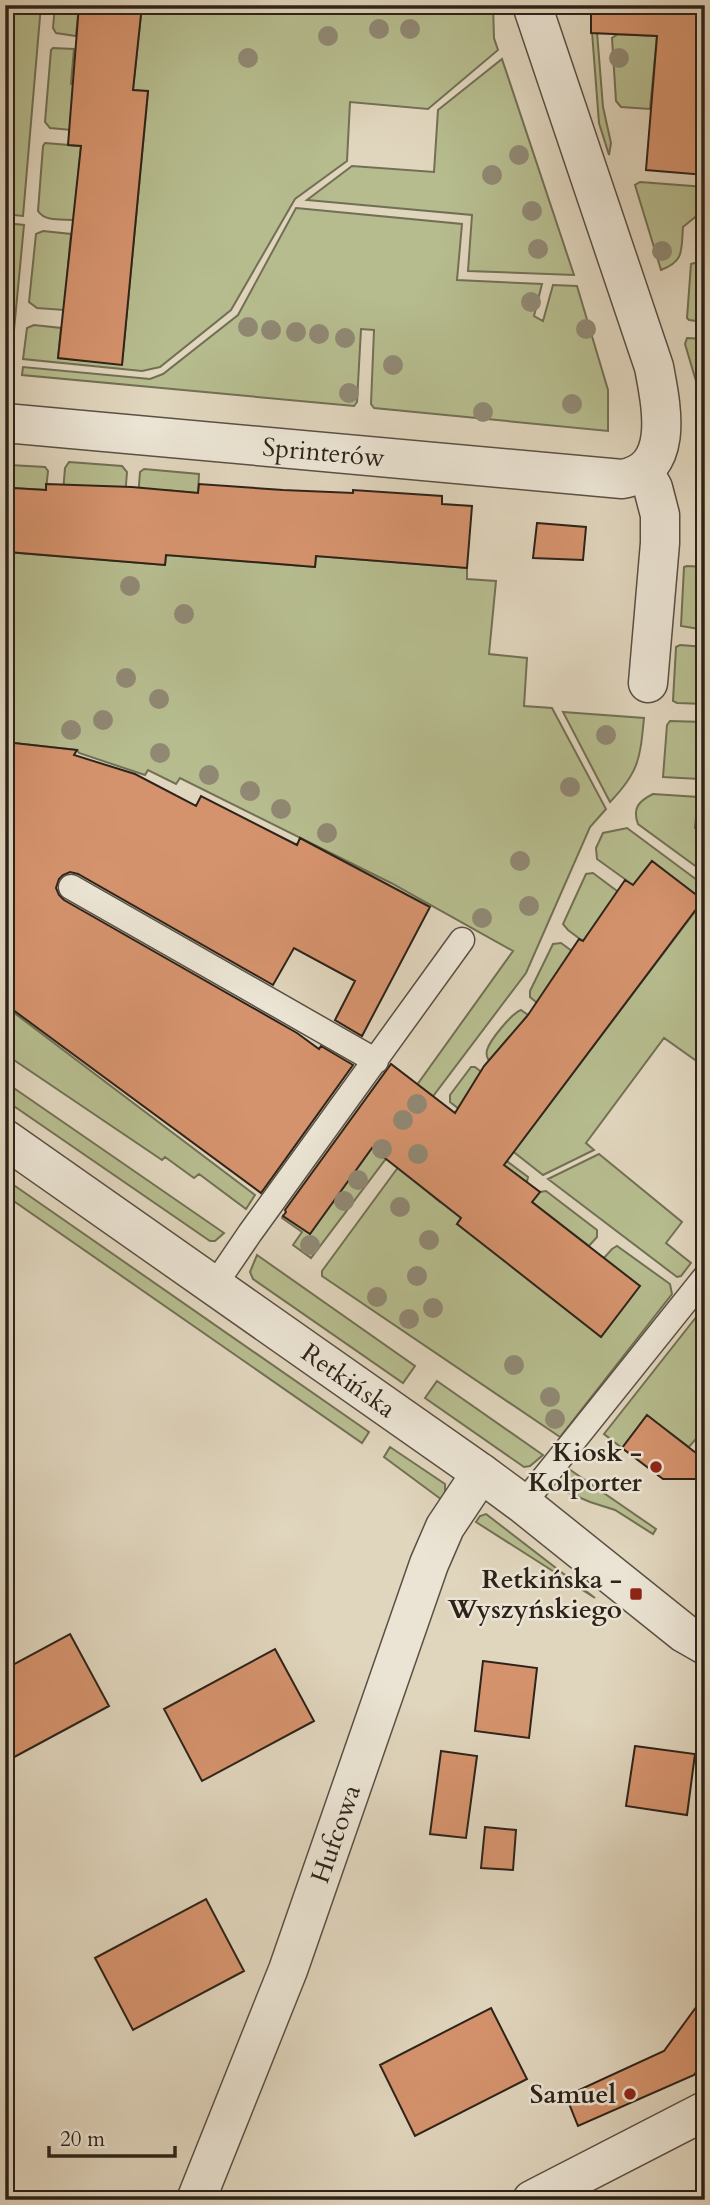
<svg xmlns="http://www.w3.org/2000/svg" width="710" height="2205" font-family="Cardo,serif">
<rect width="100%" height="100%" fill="#e0d5bd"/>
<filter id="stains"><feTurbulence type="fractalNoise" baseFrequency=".00286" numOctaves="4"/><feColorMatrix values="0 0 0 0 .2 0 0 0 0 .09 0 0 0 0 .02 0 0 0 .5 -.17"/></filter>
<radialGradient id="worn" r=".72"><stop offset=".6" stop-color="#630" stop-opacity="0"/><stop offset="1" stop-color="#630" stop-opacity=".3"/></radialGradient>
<path fill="#b6bc8e" stroke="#727054" stroke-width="2" d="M 9,5 L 41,5 L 23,216 L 5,214 L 5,10 Z
M 55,5 L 79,5 L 76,36 L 56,33 L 53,28 Z
M 142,5 L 493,5 L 494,38 L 498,50 L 428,109 L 350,102 L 347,161 L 295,199 L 231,310 L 160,367 L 142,371 L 23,359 L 27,328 L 34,325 L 61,328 L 58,358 L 122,364 L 148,92 L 133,90 Z
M 592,32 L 597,32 L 603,107 L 611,143 L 609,155 L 599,123 Z
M 618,34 L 657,36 L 650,109 L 621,107 L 616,101 L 612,38 Z
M 53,48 L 74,49 L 71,84 L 87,86 L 82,131 L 50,128 L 45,122 L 51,50 Z
M 502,59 L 574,275 L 468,271 L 472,215 L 307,200 L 352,166 L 434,172 L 438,110 Z
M 45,143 L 81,146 L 74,220 C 62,219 45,222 38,211 L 43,146 Z
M 640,182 L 705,187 L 705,209 L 683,227 C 681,250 685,261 661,270 L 635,185 Z
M 296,208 L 462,224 L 457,280 L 542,284 L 534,316 L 543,321 L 553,285 L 577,286 L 608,390 L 608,431 L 374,408 L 371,404 L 374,330 L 361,329 L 357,402 L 354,406 L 22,375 L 23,367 L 150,379 L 163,374 L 238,315 Z
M 5,223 L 24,225 L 8,393 L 5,393 Z
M 43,231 L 71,234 L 64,310 L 37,308 L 29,302 L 36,234 Z
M 694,263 L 705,264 L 705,322 L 689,320 L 687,318 L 691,264 Z
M 687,338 L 705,339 L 705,398 L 701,398 L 685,344 Z
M 69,462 L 122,466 L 127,472 L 125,497 L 63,492 L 65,468 Z
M 10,465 L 45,467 L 48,471 L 46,490 L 13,488 L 8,552 L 165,565 L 166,555 L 315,567 L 316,556 L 467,568 L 467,579 L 496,581 L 489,654 L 527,658 L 524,706 L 552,708 L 606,809 L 590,827 L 526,973 L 311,1258 L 293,1245 L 302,1232 L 282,1218 L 283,1216 L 310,1234 L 513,951 L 391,883 L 180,778 L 176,784 L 148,770 L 145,775 L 79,753 L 77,750 L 5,742 L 5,468 Z
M 144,469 L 199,474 L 198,493 L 165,490 L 138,498 L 140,472 Z
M 687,566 L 705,567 L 705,630 L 681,626 L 684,567 Z
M 680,645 L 705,647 L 705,704 L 677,703 L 673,701 L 676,647 Z
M 563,712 L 644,718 C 640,759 639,772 610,802 Z
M 670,721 L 704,722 L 699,779 L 663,777 L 667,725 Z
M 653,794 L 698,797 L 695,828 L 705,830 L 705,873 L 638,824 C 632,808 639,801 653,794 Z
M 627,828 L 705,886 L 705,1067 L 664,1038 L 586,1143 L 594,1150 L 543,1175 L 450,1102 L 450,1095 L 471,1067 L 475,1067 L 489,1078 L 520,1143 L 703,901 L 652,861 L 633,885 L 597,859 L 596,848 L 603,833 Z
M 593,873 L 625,897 L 588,945 L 568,930 L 563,924 L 586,874 Z
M 561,943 L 580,957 L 542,1007 L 530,997 L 530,991 L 553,944 Z
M 5,1006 L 255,1195 L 246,1209 L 199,1174 L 194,1178 L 165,1157 L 162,1160 L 5,1054 Z
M 521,1010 L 534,1019 L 489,1061 C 487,1057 486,1055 487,1050 C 490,1040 511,1014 521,1010 Z
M 5,1082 L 224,1233 L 215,1241 L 210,1241 L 5,1100 Z
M 435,1117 L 412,1179 L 440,1202 L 479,1140 L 528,1177 L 527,1182 L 495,1173 L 457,1224 L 604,1258 L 612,1249 L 617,1246 L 670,1284 L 672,1294 L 560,1437 L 322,1276 L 322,1271 Z
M 599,1154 L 682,1222 L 666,1243 L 691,1263 L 681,1276 L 677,1277 L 548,1179 Z
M 5,1179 L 369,1432 L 362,1443 L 5,1195 Z
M 546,1191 L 597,1230 L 597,1237 L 589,1246 L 532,1202 L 540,1192 Z
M 257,1255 L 415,1366 L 403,1383 L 253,1279 L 250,1272 Z
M 697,1316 L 705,1332 L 705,1439 L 699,1435 L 689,1447 L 647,1416 L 622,1448 L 604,1434 Z
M 437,1381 L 543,1455 L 530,1466 L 524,1467 L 425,1398 Z
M 390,1447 L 445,1484 L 445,1492 L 442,1500 L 384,1457 Z
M 569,1469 L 656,1529 L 653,1534 L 615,1510 L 590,1502 L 562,1490 Z
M 486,1514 L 595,1598 L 476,1522 L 480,1516 Z"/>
<path fill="#d5936d" stroke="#2d231a" stroke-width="2" d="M 79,5 L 142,5 L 133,90 L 148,91 L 122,365 L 58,358 L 81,146 L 68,145 Z
M 591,5 L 705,5 L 705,175 L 646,170 L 657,36 L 591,33 Z
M 46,484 L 132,487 L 198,493 L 199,484 L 283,490 L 353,493 L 353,490 L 442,496 L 442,504 L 472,506 L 467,568 L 316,556 L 315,567 L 166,555 L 165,565 L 8,552 L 13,488 L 46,490 Z
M 537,523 L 586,527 L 583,560 L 533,558 Z
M 5,742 L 77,750 L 74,755 L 135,774 L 196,806 L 201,796 L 297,845 L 300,838 L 430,907 L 362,1036 L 335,1020 L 355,981 L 294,948 L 273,985 L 78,874 L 70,872 L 63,875 L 59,879 L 56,888 L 59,895 L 64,900 L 297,1033 L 319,1049 L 321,1046 L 353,1065 L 261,1193 L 5,1004 Z
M 652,861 L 703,900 L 504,1165 L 540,1192 L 532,1202 L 640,1286 L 601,1337 L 457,1224 L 461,1218 L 372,1148 L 310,1234 L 283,1216 L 286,1212 L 285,1210 L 391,1064 L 455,1113 L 484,1066 L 528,1015 L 579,939 L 583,941 L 625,880 L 633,885 Z
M 647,1415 L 705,1460 L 705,1479 L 663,1479 L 622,1448 Z
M 70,1634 L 109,1706 L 5,1762 L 5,1669 Z
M 275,1649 L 314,1721 L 202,1781 L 164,1709 Z
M 483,1661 L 537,1668 L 529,1738 L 475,1731 Z
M 635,1746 L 695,1754 L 687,1815 L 626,1806 Z
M 441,1751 L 477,1756 L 466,1838 L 430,1834 Z
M 485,1827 L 516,1830 L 513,1870 L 481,1868 Z
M 206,1899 L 244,1971 L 133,2030 L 95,1958 Z
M 705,1995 L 705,2059 L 694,2075 L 578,2126 L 566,2096 L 664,2051 Z
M 491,2008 L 527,2079 L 415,2136 L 380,2065 Z"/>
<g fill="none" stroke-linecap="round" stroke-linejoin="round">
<defs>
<path id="service" d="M 71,887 L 376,1061
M 214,1286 L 250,1233 L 462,940
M 523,1504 L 705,1277"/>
<g id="minor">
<path id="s1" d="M 5,423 L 622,479 C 676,470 661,405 654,367 L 532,5"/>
<path d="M 641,473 L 648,479 L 653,488 L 660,515 L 660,543 L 648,683"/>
<path id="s2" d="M 196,2200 L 288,1970 L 429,1564 L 445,1527 L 481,1473"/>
<path d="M 532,2200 L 705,2111"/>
</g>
<g id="tertiary">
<path id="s3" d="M 5,1139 L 481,1473 L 523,1504 L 684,1633 L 705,1645"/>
</g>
</defs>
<use href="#service" stroke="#5a5043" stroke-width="27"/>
<use href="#minor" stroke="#5a5043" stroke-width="41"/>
<use href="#tertiary" stroke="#5a5043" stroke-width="41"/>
<use href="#service" stroke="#ebe4d4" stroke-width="24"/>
<use href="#minor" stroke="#ebe4d4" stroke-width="38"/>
<use href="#tertiary" stroke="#ebe4d4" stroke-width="38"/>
</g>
<g fill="#908873">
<circle cx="379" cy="29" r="10"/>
<circle cx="410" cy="29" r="10"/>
<circle cx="328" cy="36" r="10"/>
<circle cx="248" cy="58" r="10"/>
<circle cx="619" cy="58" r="10"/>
<circle cx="519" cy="155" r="10"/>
<circle cx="492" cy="175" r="10"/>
<circle cx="532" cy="211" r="10"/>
<circle cx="538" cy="249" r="10"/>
<circle cx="662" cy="251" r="10"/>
<circle cx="531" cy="302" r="10"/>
<circle cx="248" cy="327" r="10"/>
<circle cx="586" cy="329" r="10"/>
<circle cx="271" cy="330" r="10"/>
<circle cx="296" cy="332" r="10"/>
<circle cx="319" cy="334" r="10"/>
<circle cx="345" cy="338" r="10"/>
<circle cx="393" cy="365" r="10"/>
<circle cx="349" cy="393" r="10"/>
<circle cx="572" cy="404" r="10"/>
<circle cx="483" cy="412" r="10"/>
<circle cx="130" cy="586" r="10"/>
<circle cx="184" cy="614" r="10"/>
<circle cx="126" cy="678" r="10"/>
<circle cx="159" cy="699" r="10"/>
<circle cx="103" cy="720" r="10"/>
<circle cx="71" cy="730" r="10"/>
<circle cx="606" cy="735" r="10"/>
<circle cx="160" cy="753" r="10"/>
<circle cx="209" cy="775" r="10"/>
<circle cx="570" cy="787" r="10"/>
<circle cx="250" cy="791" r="10"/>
<circle cx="281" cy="809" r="10"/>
<circle cx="327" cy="833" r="10"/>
<circle cx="520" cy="861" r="10"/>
<circle cx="529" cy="906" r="10"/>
<circle cx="482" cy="918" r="10"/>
<circle cx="417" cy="1104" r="10"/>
<circle cx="403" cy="1120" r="10"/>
<circle cx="382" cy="1149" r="10"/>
<circle cx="418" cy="1154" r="10"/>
<circle cx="358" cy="1180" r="10"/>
<circle cx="344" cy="1201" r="10"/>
<circle cx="400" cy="1207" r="10"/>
<circle cx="429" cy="1240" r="10"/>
<circle cx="310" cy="1245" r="10"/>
<circle cx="417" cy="1276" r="10"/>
<circle cx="377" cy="1297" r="10"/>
<circle cx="433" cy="1308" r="10"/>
<circle cx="409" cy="1319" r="10"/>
<circle cx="514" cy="1365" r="10"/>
<circle cx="550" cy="1397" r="10"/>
<circle cx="555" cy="1419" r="10"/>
</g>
<g fill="#8f2418" stroke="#ebe4d4" stroke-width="2.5">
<circle cx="656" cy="1467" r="7"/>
<rect x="629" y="1587" width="14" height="14" rx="3.5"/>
<circle cx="630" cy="2094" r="7"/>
</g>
<g text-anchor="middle" stroke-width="5" stroke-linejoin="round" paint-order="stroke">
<g font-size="26" fill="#2d231a" stroke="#ebe4d4">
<text dy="9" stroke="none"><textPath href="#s1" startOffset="320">Sprinterów</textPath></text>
<text dy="9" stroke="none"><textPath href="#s3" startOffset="420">Retkińska</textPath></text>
<text dy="9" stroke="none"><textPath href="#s2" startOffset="392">Hufcowa</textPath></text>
</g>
<g font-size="26" font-weight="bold" fill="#2d231a" stroke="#ebe4d4" text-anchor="end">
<text x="642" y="1461">Kiosk -<tspan x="642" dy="30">Kolporter</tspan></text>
<text x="622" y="1588">Retkińska -<tspan x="622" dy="30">Wyszyńskiego</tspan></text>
<text x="616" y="2103">Samuel</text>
</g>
</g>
<rect width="710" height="2205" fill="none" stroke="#e0d5bd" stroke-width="28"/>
<rect x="7" y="7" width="696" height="2191" fill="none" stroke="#2d231a" stroke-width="3.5"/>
<rect x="14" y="14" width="682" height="2177" fill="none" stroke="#2d231a" stroke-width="2"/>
<path d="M49 2146v10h126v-10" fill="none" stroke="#2d231a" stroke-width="3.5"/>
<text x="60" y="2146" font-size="21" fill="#2d231a" stroke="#ebe4d4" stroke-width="5" paint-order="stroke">20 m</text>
<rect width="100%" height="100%" filter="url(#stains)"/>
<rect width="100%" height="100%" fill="url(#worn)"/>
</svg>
